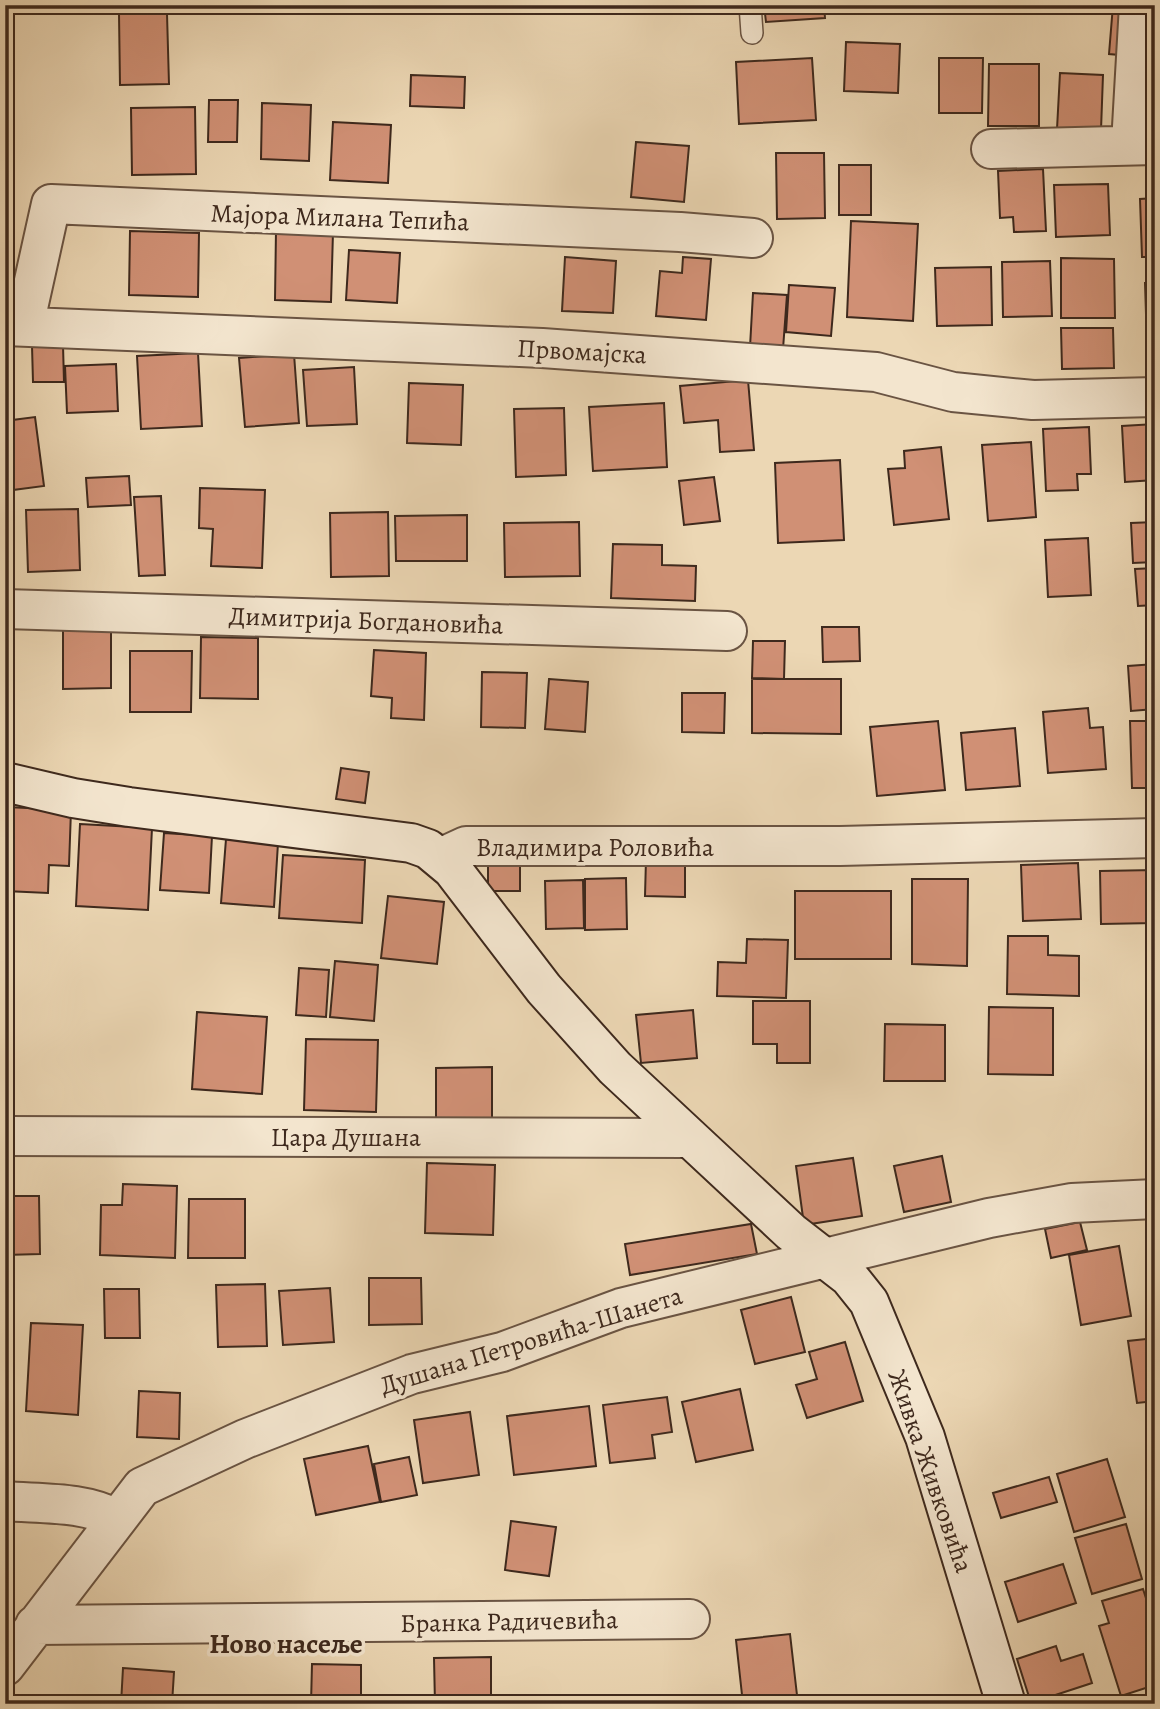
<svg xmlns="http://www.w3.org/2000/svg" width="1160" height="1709" font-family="Alegreya,serif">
<rect width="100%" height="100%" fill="#ecd7b4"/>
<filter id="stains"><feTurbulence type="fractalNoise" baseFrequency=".00286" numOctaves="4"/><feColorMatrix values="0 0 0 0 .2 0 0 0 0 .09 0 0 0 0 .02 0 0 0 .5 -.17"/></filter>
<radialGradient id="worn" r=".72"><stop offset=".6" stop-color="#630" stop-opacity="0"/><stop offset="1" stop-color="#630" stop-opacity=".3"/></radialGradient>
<path fill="#d09075" stroke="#3e291d" stroke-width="2" d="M 5,5 L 9,5 L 12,38 L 5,39 Z
M 764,5 L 824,5 L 825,18 L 766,22 Z
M 1113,5 L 1134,5 L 1130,56 L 1109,54 Z
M 119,14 L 167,14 L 169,84 L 120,85 Z
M 846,42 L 900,44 L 898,93 L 844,91 Z
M 812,58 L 816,120 L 739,124 L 736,62 Z
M 939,58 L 983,58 L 982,113 L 939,113 Z
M 989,64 L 1039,64 L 1039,126 L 988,126 Z
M 1060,73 L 1103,75 L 1101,130 L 1057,129 Z
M 411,75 L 465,77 L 464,108 L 410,106 Z
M 209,100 L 238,100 L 237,142 L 208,142 Z
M 262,103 L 311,105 L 309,161 L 261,159 Z
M 195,107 L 196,174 L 132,175 L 131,108 Z
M 333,122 L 391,125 L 388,183 L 330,180 Z
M 636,142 L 689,146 L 684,202 L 631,197 Z
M 776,153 L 824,153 L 825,218 L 777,219 Z
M 839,165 L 871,165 L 871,215 L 839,215 Z
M 1043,169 L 1046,231 L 1014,232 L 1013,217 L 1000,218 L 998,171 Z
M 1108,184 L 1110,235 L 1056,237 L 1054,185 Z
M 1155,198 L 1155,257 L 1142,257 L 1140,199 Z
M 851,221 L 918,224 L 913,321 L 847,317 Z
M 276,230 L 333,232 L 331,302 L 275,300 Z
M 130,231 L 199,233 L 198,297 L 129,295 Z
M 349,250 L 400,253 L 397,303 L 346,300 Z
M 565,257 L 616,261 L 613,313 L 562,311 Z
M 683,257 L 711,259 L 706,320 L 656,316 L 660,271 L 682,273 Z
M 1061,258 L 1114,259 L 1115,318 L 1061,318 Z
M 1050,261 L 1052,316 L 1003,317 L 1002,262 Z
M 991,267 L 992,325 L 937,326 L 935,268 Z
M 1145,283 L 1155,283 L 1155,345 L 1147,345 Z
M 789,285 L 835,288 L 831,336 L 786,332 Z
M 753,293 L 787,295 L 783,349 L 750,347 Z
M 1061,328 L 1113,328 L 1114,368 L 1062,369 Z
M 63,345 L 64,382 L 33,382 L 32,346 Z
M 198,353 L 202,426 L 141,429 L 137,356 Z
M 294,354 L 299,423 L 245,427 L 239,358 Z
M 116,364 L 118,411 L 67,413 L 65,366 Z
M 354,367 L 357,424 L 307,426 L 303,370 Z
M 748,380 L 754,450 L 720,452 L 718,420 L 684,423 L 680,386 Z
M 409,383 L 463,385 L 461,445 L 407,443 Z
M 664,403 L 667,467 L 593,471 L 589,407 Z
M 564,408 L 566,475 L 516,477 L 514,409 Z
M 35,417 L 44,486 L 5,491 L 5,421 Z
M 1155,424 L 1155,480 L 1125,482 L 1122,426 Z
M 1089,427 L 1091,474 L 1077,474 L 1078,490 L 1046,491 L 1043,429 Z
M 1031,442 L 1036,517 L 988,521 L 982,445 Z
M 941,447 L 949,519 L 894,525 L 888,469 L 905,468 L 904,451 Z
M 840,460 L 844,540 L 778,543 L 775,463 Z
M 129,476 L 131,505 L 88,507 L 86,478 Z
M 714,477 L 720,521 L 684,525 L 679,481 Z
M 200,488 L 265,490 L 262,568 L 211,566 L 213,529 L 199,528 Z
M 161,496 L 165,575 L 139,576 L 134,497 Z
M 78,509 L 80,570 L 28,572 L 26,510 Z
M 388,512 L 389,576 L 331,577 L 330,513 Z
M 467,515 L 467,561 L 396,561 L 395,516 Z
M 579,522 L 580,576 L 505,577 L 504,523 Z
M 1155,522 L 1155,562 L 1133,563 L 1131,523 Z
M 1088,538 L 1091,595 L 1048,597 L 1045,540 Z
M 613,544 L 662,545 L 662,565 L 696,566 L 695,601 L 611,598 Z
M 1155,568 L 1155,605 L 1138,606 L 1135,569 Z
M 822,627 L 859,627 L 860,661 L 823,662 Z
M 63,628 L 111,628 L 111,688 L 63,689 Z
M 201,637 L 258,638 L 258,699 L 200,698 Z
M 753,641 L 785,641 L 784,679 L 752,678 Z
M 374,650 L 426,653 L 424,720 L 391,718 L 392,698 L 371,696 Z
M 130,651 L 192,651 L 191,712 L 130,712 Z
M 1155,664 L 1155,709 L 1131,711 L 1128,666 Z
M 482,672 L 527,673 L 525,728 L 481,727 Z
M 549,679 L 588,682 L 585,732 L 545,729 Z
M 752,679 L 841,679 L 841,734 L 752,733 Z
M 682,693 L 725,693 L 724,733 L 682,732 Z
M 1088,708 L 1090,728 L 1103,727 L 1106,769 L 1048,773 L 1043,712 Z
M 938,721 L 945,790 L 877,796 L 870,727 Z
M 1130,721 L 1155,721 L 1155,788 L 1132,788 Z
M 1015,728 L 1020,786 L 966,790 L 961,733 Z
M 341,768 L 369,772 L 365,803 L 336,799 Z
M 6,807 L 71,810 L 69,866 L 49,865 L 48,893 L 5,891 Z
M 80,824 L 152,828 L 148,910 L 76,906 Z
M 164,833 L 212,836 L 209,893 L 160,890 Z
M 226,839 L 278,843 L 274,907 L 221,903 Z
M 283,855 L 365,860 L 362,923 L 279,918 Z
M 488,858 L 520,858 L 520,891 L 488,891 Z
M 646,859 L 685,860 L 685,897 L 645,896 Z
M 1078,863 L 1081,919 L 1023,921 L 1021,865 Z
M 1155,870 L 1155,923 L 1101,924 L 1100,871 Z
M 626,878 L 627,929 L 585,930 L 585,879 Z
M 912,879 L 968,879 L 967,966 L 912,964 Z
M 583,880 L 584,928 L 546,929 L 545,881 Z
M 795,891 L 891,891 L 891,959 L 795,959 Z
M 388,896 L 444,902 L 437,964 L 381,958 Z
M 1008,936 L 1048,936 L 1048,955 L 1079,956 L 1079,996 L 1007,994 Z
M 747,939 L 788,940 L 786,998 L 717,996 L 718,962 L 746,963 Z
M 335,961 L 378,965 L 374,1021 L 330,1017 Z
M 299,968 L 329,970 L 326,1017 L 296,1015 Z
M 753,1001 L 810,1001 L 810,1063 L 777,1063 L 777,1044 L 753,1044 Z
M 989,1007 L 1053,1008 L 1053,1075 L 988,1074 Z
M 693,1010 L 697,1058 L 641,1063 L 636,1015 Z
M 197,1012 L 267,1017 L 262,1094 L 192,1089 Z
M 885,1024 L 945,1025 L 945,1081 L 884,1081 Z
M 306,1039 L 378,1040 L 376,1112 L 304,1110 Z
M 492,1067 L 492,1119 L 436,1119 L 436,1068 Z
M 942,1156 L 951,1202 L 904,1212 L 894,1166 Z
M 853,1158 L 862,1216 L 804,1225 L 796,1166 Z
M 427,1163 L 495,1165 L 493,1235 L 425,1233 Z
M 123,1184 L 177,1186 L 175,1258 L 100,1255 L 101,1205 L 122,1205 Z
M 5,1196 L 39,1196 L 40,1254 L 5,1255 Z
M 189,1199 L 245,1199 L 245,1258 L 188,1258 Z
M 1080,1222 L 1087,1250 L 1051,1258 L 1045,1229 Z
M 751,1224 L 757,1254 L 630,1275 L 625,1244 Z
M 1119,1246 L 1131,1316 L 1081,1325 L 1069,1255 Z
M 369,1278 L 421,1278 L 422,1324 L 369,1325 Z
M 265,1284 L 267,1346 L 218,1347 L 216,1285 Z
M 330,1288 L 334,1342 L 283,1345 L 279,1291 Z
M 104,1289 L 139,1289 L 140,1338 L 105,1338 Z
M 791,1297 L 805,1352 L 755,1364 L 741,1310 Z
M 31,1323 L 83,1325 L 78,1415 L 26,1411 Z
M 1155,1338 L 1155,1401 L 1137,1403 L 1128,1341 Z
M 845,1342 L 863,1401 L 807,1418 L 796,1385 L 817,1379 L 809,1352 Z
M 740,1389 L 753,1450 L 696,1462 L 682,1402 Z
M 139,1391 L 180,1393 L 179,1439 L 137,1437 Z
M 667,1397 L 672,1432 L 652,1435 L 655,1458 L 610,1463 L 603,1405 Z
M 589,1406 L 596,1466 L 514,1475 L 507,1416 Z
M 470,1412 L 479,1475 L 423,1483 L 414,1420 Z
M 368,1446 L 380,1502 L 316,1515 L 304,1459 Z
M 409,1457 L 417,1495 L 381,1502 L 374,1464 Z
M 1107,1459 L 1125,1517 L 1074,1532 L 1057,1474 Z
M 1049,1477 L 1057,1502 L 1001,1518 L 993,1493 Z
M 511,1521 L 556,1527 L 549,1576 L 505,1570 Z
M 1126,1524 L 1142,1579 L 1092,1594 L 1075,1538 Z
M 1063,1564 L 1076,1603 L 1018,1622 L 1005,1582 Z
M 1143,1589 L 1155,1626 L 1155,1685 L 1121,1696 L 1099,1626 L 1109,1623 L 1102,1601 Z
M 790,1634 L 798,1704 L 743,1704 L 736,1640 Z
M 1056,1646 L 1061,1661 L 1083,1654 L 1092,1683 L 1031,1703 L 1017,1659 Z
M 491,1657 L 491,1704 L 435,1704 L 434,1658 Z
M 312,1664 L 361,1665 L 361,1704 L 311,1704 Z
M 123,1668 L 174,1672 L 172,1704 L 121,1704 Z
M 1138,1699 L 1140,1704 L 1121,1704 Z"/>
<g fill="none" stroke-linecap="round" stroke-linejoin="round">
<defs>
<path id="lane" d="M 750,5 L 752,33"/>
<path id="street" d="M 1131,144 L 1139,5
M 991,149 L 1155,145
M 5,326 L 542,348 L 876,372 L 953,392 L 1033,400 L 1155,397
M 24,326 L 51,204 L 680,232 L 753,238
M 5,609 L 727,631
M 440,858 L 466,846 L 840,846 L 1155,838
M 5,1136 L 687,1138
M 5,1501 C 40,1504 85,1501 116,1519
M 35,1625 L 690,1619
M 5,1666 L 142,1487 L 245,1439 L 412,1374 L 502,1352 L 621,1308 L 989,1218 L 1072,1203 L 1155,1199"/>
<path id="secondary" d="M 5,782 L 73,798 L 129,807 L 411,843 L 428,849 L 452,869 L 544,989 L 615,1068 L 791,1232 L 849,1277 L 869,1302 L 925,1437 L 1006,1704"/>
</defs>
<use href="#lane" stroke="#6a5443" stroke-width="24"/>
<use href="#street" stroke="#6a5443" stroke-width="42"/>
<use href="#secondary" stroke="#3e291d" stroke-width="42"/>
<use href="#lane" stroke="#f3e5ce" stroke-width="21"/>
<use href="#street" stroke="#f3e5ce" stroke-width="38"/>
<use href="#secondary" stroke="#f3e5ce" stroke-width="38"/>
</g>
<g text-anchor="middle" stroke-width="7" stroke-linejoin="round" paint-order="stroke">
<g font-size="26" fill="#3e291d" stroke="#f3e5ce">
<text transform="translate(340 217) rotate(2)" y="9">Мајора Милана Тепића</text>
<text transform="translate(582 351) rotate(3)" y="9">Првомајска</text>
<text transform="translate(366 620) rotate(2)" y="9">Димитрија Богдановића</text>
<text x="595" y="856">Владимира Роловића</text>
<text x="346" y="1146">Цара Душана</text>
<text transform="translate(531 1340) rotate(-17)" y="9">Душана Петровића-Шанета</text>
<text transform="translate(931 1471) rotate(71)" y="9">Живка Живковића</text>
<text transform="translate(509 1621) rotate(-1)" y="9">Бранка Радичевића</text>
</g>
<g font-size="28" font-weight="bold" fill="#3e291d" stroke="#f3e5ce">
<text x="286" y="1653">Ново насеље</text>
</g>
</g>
<rect width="1160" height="1709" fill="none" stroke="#ecd7b4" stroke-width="28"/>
<rect x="7" y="7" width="1146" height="1695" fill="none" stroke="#3e291d" stroke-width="3.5"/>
<rect x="14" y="14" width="1132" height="1681" fill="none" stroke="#3e291d" stroke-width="2"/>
<rect width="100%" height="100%" filter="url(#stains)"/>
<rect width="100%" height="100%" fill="url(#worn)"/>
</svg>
